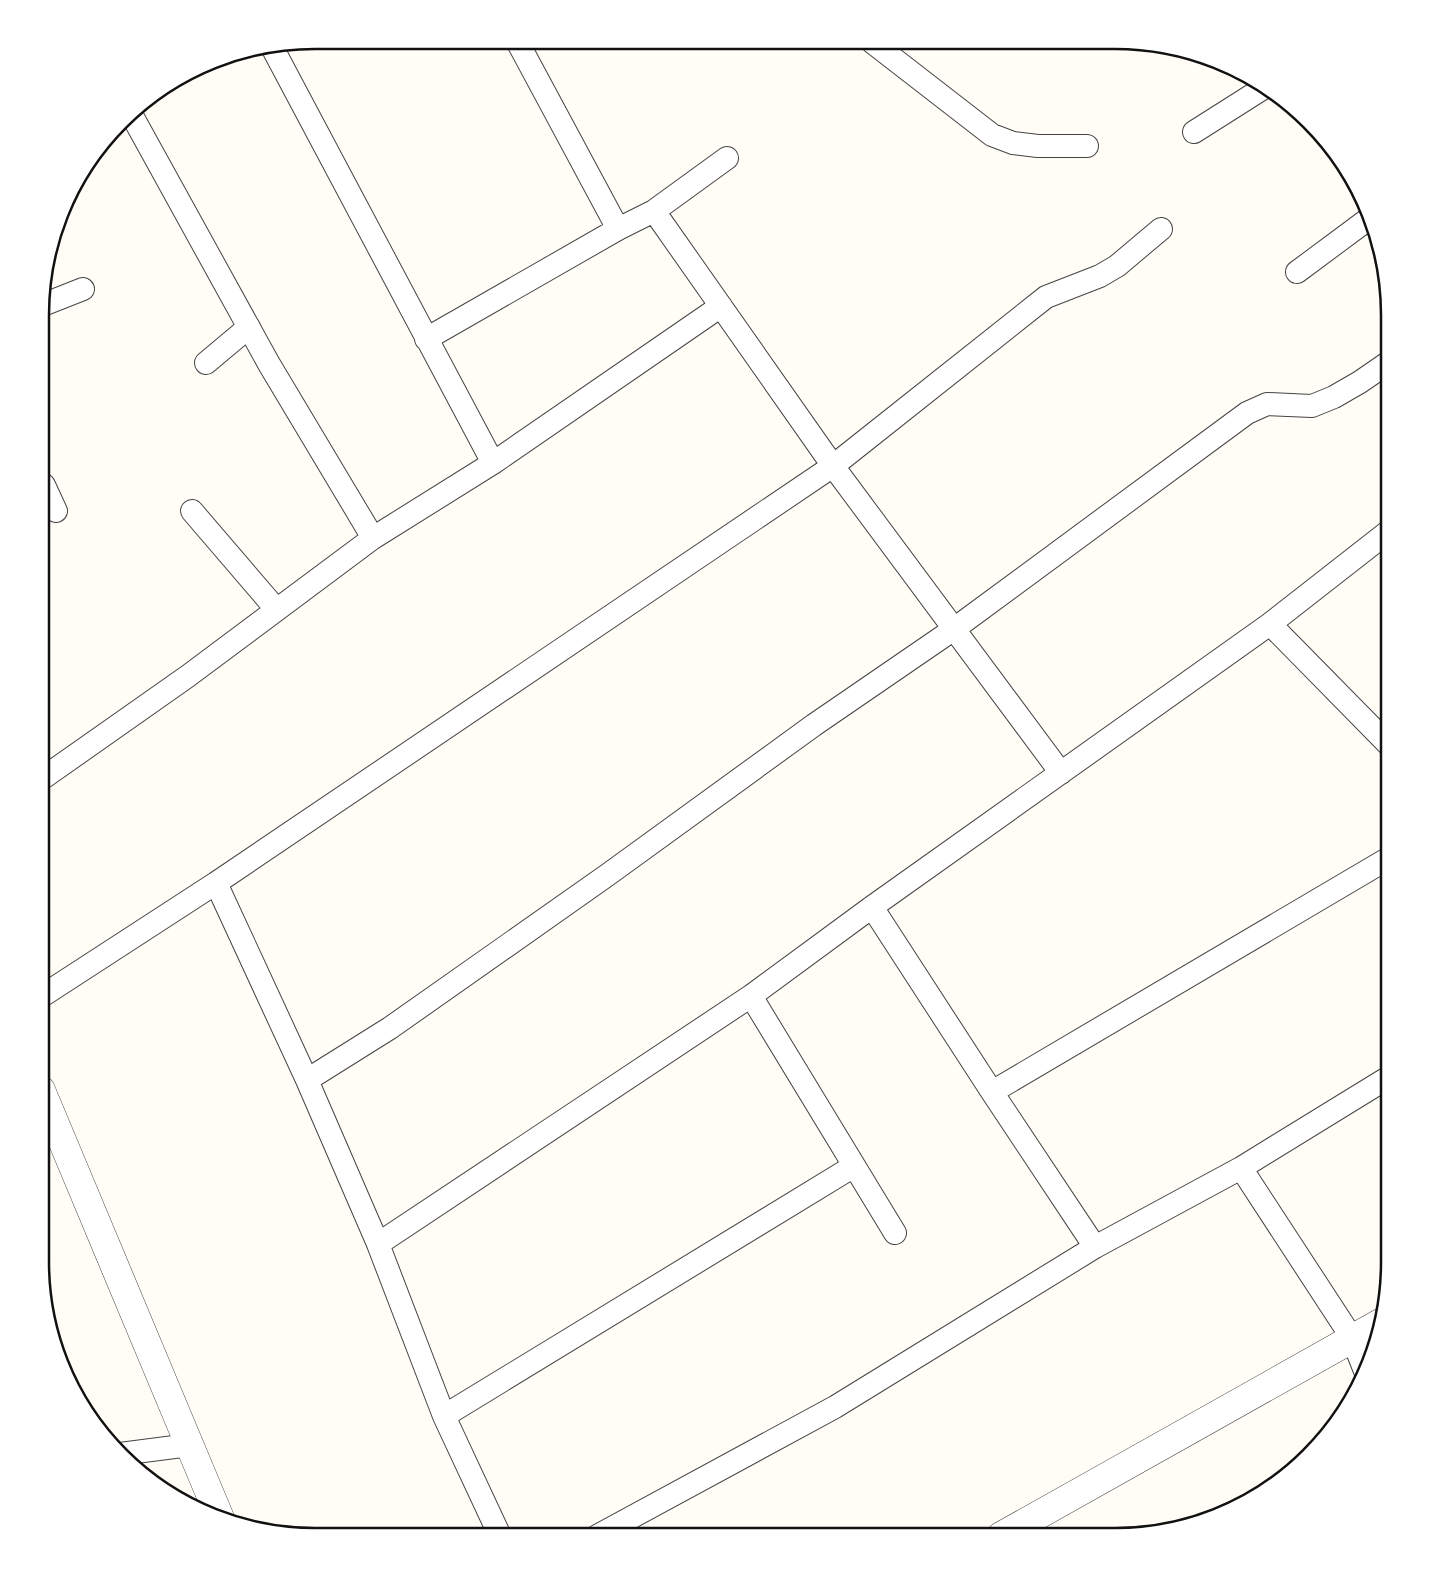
<svg xmlns="http://www.w3.org/2000/svg" width="1430" height="1577" font-family="Georgia,serif">
<rect width="100%" height="100%" fill="#fffdf5"/>
<g fill="none" stroke-linecap="round" stroke-linejoin="round">
<defs>
<path id="minor" d="M 517,41 L 618,229
M 872,42 L 992,135 L 1013,143 L 1038,146 L 1087,146
M 272,47 L 493,463
M 130,112 L 269,364 L 373,538
M 1194,132 L 1265,87
M 654,211 L 833,466 L 1061,773
M 1297,272 L 1371,217
M 45,304 L 83,289
M 426,339 L 618,229 L 654,211 L 727,158
M 206,363 L 249,327
M 44,485 L 56,511
M 192,511 L 276,609
M 1389,531 L 1270,624 L 1389,745
M 43,778 L 188,676 L 373,538 L 493,463 L 721,306
M 216,883 L 833,466 L 1046,297 L 1100,276 L 1117,266 L 1161,229
M 872,907 L 992,1092 L 1095,1247
M 42,996 L 216,883 L 307,1080 L 378,1244 L 444,1416 L 500,1536
M 751,996 L 895,1233
M 307,1080 L 390,1028 L 606,876 L 814,725 L 954,629 L 1247,413 L 1267,404 L 1312,406 L 1334,397 L 1360,382 L 1389,362
M 992,1092 L 1389,858
M 1241,1168 L 1352,1338 L 1365,1371
M 378,1244 L 751,996 L 872,907 L 1270,624
M 444,1416 L 854,1166
M 120,1454 L 190,1445
M 597,1536 L 835,1407 L 1095,1247 L 1241,1168 L 1389,1077"/>
<path id="tertiary" d="M 41,1090 L 220,1518
M 1001,1536 L 1382,1322"/>
</defs>
<use href="#minor" stroke="#444" stroke-width="24"/>
<use href="#tertiary" stroke="#444" stroke-width="29"/>
<use href="#minor" stroke="#fff" stroke-width="22"/>
<use href="#tertiary" stroke="#fff" stroke-width="28"/>
</g>
<path d="M0 0H1430V1577H0ZM315 49H1115A266 266 0 0 1 1381 315V1262A266 266 0 0 1 1115 1528H315A266 266 0 0 1 49 1262V315A266 266 0 0 1 315 49Z" fill="#fff" fill-rule="evenodd"/>
<path fill="none" stroke="#111" stroke-width="2.5" d="M315 49H1115A266 266 0 0 1 1381 315V1262A266 266 0 0 1 1115 1528H315A266 266 0 0 1 49 1262V315A266 266 0 0 1 315 49Z"/>
</svg>
